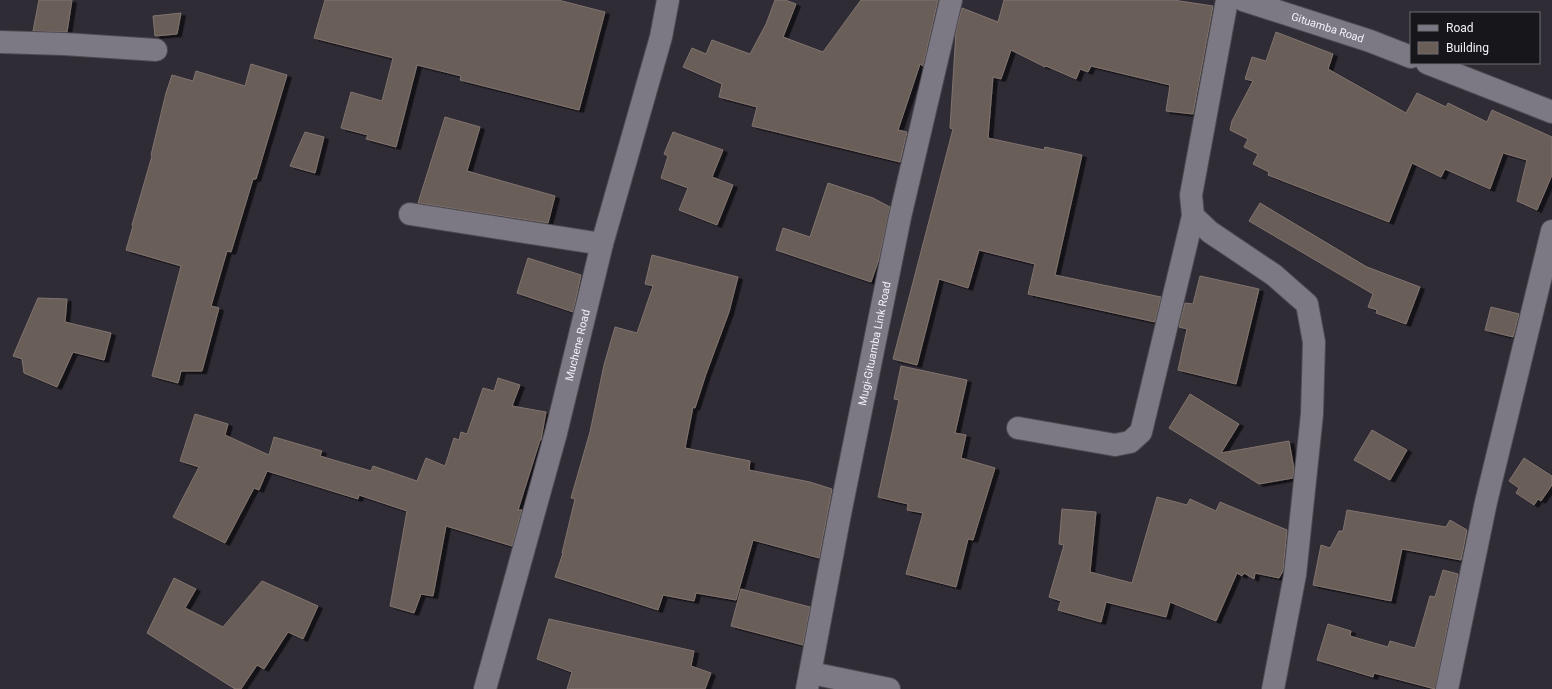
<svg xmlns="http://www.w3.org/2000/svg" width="1552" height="689" font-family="Roboto,sans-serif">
<defs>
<filter id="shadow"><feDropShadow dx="4.5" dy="2.5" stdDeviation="0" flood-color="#0009"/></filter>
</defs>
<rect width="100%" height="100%" fill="#302c36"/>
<path fill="#6a5e58" stroke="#81746f" filter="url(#shadow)" d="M 39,0 L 72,0 L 67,32 L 33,31 Z
M 325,0 L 558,0 L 605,12 L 579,110 L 460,80 L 461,76 L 417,65 L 396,147 L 366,139 L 368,135 L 341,128 L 351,92 L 382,101 L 393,58 L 314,38 Z
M 775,0 L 785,0 L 796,4 L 783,37 L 823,52 L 861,0 L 938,0 L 923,66 L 920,64 L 898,130 L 907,132 L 900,162 L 752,126 L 757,107 L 719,97 L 722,84 L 683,67 L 692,48 L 706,54 L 712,40 L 750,54 L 766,24 Z
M 1004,0 L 1173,0 L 1213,6 L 1193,114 L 1166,111 L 1170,85 L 1091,66 L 1088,72 L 1080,69 L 1076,79 L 1046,66 L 1045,67 L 1011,50 L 1001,79 L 993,77 L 988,138 L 1044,150 L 1045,147 L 1082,155 L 1055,275 L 1161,297 L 1155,322 L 1028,294 L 1035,264 L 979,250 L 968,288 L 939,279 L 917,365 L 893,359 L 953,129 L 950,128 L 956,31 L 962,8 L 998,22 Z
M 181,13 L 177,34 L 155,36 L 153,16 Z
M 1276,32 L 1333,54 L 1328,69 L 1406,113 L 1417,93 L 1446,107 L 1448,103 L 1487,122 L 1492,110 L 1552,137 L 1552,175 L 1537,210 L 1517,201 L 1527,160 L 1503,153 L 1490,189 L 1445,169 L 1441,177 L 1412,163 L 1389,222 L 1268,175 L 1269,172 L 1253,164 L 1258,154 L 1244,147 L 1248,139 L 1230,130 L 1232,121 L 1253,81 L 1245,79 L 1252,57 L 1266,61 Z
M 251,64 L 287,75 L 256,179 L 253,179 L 231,252 L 227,251 L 211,306 L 219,308 L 202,371 L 181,371 L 178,383 L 152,376 L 181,266 L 126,250 L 133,226 L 132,225 L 152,156 L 151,155 L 166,93 L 172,75 L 193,81 L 196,71 L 245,86 Z
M 445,117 L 480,127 L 467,171 L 555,196 L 548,223 L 418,203 Z
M 305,132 L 324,137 L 315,173 L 290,166 Z
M 673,132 L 723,150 L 712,177 L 733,185 L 717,225 L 679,210 L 688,188 L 661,178 L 668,156 L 664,154 Z
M 828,183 L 873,198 L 890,207 L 879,259 L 871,282 L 776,250 L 783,228 L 810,237 Z
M 1260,203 L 1367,267 L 1420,287 L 1406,324 L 1376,313 L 1377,310 L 1368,307 L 1373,294 L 1249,221 Z
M 652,255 L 738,277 L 729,312 L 706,374 L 695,408 L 693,407 L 685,448 L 750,461 L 749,470 L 810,482 L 832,489 L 819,558 L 753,540 L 736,600 L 696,593 L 694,601 L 663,595 L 658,610 L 555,577 L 563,553 L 562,553 L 575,499 L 571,498 L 590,432 L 604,365 L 615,327 L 637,333 L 653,286 L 645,284 Z
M 528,258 L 581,275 L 573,312 L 517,293 Z
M 1200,276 L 1259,289 L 1236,384 L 1178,370 L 1187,329 L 1179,327 L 1185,303 L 1193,304 Z
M 38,298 L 67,299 L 65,322 L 111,333 L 104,360 L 73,352 L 57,387 L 24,373 L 22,359 L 13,356 Z
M 1491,307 L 1519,314 L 1513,337 L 1485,330 Z
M 901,366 L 967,380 L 955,433 L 966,435 L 961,458 L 995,468 L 973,540 L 968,539 L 956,587 L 906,574 L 923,513 L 907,510 L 908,504 L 878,497 L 899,400 L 894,399 Z
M 498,378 L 520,385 L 512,406 L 546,412 L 541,440 L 540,440 L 518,510 L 522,510 L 512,546 L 446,526 L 433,596 L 421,594 L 414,613 L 390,606 L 407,511 L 359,495 L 358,499 L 267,471 L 259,490 L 254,488 L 225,543 L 173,517 L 199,467 L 180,461 L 195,414 L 228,424 L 225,435 L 269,455 L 274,437 L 322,451 L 320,456 L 371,471 L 373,466 L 417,481 L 426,458 L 445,466 L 454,438 L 459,440 L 461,432 L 467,434 L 483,388 L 494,391 Z
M 1190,394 L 1239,424 L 1221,453 L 1289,441 L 1294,469 L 1293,478 L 1259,484 L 1169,428 Z
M 1372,430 L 1407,450 L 1390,480 L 1354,460 Z
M 1524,458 L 1552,476 L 1552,485 L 1541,501 L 1538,499 L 1534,505 L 1516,493 L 1519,488 L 1509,481 Z
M 1157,497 L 1187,505 L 1190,499 L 1216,511 L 1220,502 L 1287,530 L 1283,571 L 1279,578 L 1255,573 L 1254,579 L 1244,573 L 1242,576 L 1237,573 L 1216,621 L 1170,602 L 1166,617 L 1106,602 L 1101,622 L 1058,610 L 1061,601 L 1049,597 L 1064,545 L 1059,544 L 1062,509 L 1096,512 L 1090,572 L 1132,583 Z
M 1347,510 L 1446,527 L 1450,520 L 1467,530 L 1461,560 L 1402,549 L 1391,601 L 1313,585 L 1321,545 L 1330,548 L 1339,531 L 1343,531 Z
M 1443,570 L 1458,574 L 1435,689 L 1374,673 L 1373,677 L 1317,660 L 1328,624 L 1351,631 L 1350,636 L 1388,647 L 1390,641 L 1415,648 L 1430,596 L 1435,597 Z
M 174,578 L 196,589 L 185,608 L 223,627 L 262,581 L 318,606 L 303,639 L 288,632 L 264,669 L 257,665 L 241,689 L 235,689 L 147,633 Z
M 741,589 L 810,607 L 803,645 L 731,626 Z
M 549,619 L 694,651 L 691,666 L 711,673 L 705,689 L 567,689 L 572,672 L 537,659 Z"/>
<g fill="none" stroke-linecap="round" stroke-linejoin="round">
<defs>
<g id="minor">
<path d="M 1227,0 L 1191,195 L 1193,216 L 1210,232 L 1274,275 L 1307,304 L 1314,342 L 1312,414 L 1295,575 L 1273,689"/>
<path id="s1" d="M 1243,0 L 1370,41 L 1411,57"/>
<path d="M 0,42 L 64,44 L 156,50"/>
<path d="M 1427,63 L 1552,112"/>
<path d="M 410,214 L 602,244"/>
<path d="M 1018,428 L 1115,445 L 1130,442 L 1141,432 L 1193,216"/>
<path d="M 811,673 L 889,689"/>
<path id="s2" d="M 485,689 L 556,433 L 602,244 L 661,37 L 668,0"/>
<path id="s3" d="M 807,689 L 839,519 L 900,217 L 951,0"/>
<path d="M 1447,689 L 1486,502 L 1552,231"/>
</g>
</defs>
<use href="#minor" stroke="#4d4a51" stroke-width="24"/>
<use href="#minor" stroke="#7d7984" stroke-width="22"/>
</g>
<g text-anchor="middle" stroke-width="3" stroke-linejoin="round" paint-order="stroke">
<g font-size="11" fill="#f3f1f7" stroke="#17161a">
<text dy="4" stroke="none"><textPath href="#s1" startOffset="89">Gituamba Road</textPath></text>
<text dy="4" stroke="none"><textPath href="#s3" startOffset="352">Mugi-Gituamba Link Road</textPath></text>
<text dy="4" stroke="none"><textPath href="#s2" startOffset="356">Muchene Road</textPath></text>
</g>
</g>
<rect x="1410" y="12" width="130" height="52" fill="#17161a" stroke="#6f6e72"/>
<rect x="1418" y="25" width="20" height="6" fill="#7d7984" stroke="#6f6e72"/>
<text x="1446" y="32" font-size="12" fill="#f3f1f7">Road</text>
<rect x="1418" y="42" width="20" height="12" fill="#6a5e58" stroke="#6f6e72"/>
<text x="1446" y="52" font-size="12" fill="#f3f1f7">Building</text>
</svg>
